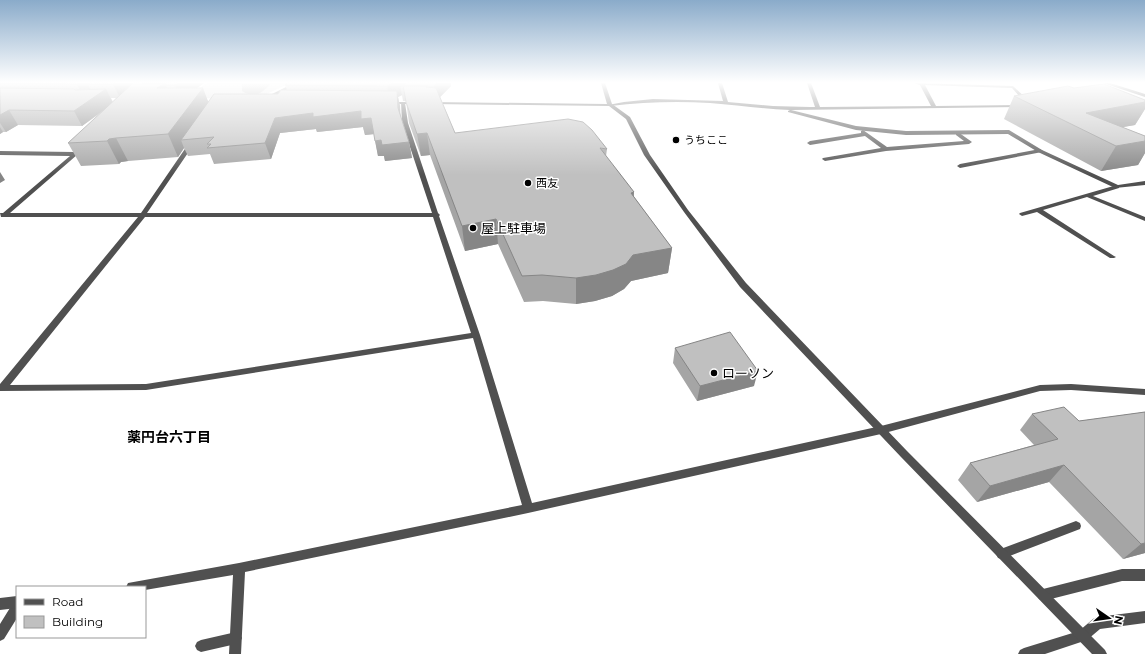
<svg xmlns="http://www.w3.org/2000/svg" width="1145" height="654" font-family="Montserrat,'Noto Sans JP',sans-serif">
<rect width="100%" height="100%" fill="#fff"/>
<path fill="#d7d7d7" d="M 207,83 L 290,83 L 256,99 L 186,98 Z"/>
<path fill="#9e9e9e" d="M 242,83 L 271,83 C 263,93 254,99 242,91 Z"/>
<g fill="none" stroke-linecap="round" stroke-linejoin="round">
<path fill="#505050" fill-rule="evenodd" d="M 863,130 L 887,147 L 964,141 L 956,135 L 956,133 L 958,132 L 972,142 L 969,144 L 886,151 L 825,161 L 822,159 L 823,158 L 881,148 L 865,136 L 810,145 L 807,143 L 810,141 L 861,133 L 861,131 Z
M 1040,149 L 1043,151 L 1042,152 L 960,168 L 957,166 L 960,164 Z
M 1117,185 L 1119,186 L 1119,188 L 1093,196 L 1145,217 L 1145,221 L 1087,197 L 1043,210 L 1114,256 L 1116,257 L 1114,258 L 1110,258 L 1037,212 L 1022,216 L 1019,214 L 1020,213 Z
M 1076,521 L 1080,523 L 1081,526 L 1080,529 L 1002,559 L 998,558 L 996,554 L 998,550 Z
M 1122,569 L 1145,569 L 1145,581 L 1122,581 L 1043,601 L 1039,599 L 1037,595 L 1039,591 L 1043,589 Z
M 17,601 L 17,618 L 4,639 L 0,641 L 0,624 L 13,603 Z
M 236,632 L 240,634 L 242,638 L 240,642 L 236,644 L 201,652 L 197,650 L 195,646 L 197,642 L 201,640 Z"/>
<path fill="#505050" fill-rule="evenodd" d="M 294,83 L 300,83 L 268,99 L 264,98 Z
M 718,83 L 722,83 L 728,102 L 773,106 L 810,107 L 815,107 L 807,83 L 811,83 L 820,107 L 931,106 L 920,85 L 914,83 L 1013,86 L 1030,102 L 1030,104 L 1026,104 L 1012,88 L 925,85 L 936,106 L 1019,105 L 1021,106 L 1019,107 L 791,110 L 856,126 L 906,131 L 1009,130 L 1042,150 L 1118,185 L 1145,181 L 1145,185 L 1115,188 L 1038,152 L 1008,134 L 906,135 L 856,130 L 788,112 L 788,111 L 790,110 C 763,109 737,105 710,103 C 677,101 643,102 610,106 L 608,105 L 624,102 L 653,99 L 723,101 Z
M 1103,83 L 1110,83 L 1145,94 L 1145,97 Z
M 401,102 L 405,103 L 408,123 L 438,213 L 440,215 L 439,216 L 480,335 L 532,503 L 881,426 L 1040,385 L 1071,384 L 1145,389 L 1145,395 L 1071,390 L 1040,391 L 881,434 L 528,513 L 245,572 L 241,654 L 229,654 L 233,575 L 145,590 L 145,587 L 126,587 L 128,583 L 239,563 L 522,505 L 473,338 L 146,390 L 0,391 L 0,384 L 138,217 L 1,217 L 0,213 L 3,213 L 70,156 L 0,155 L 0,151 L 74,152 L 80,147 L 85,148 L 10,213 L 141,213 L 189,143 L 191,142 L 194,144 L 147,213 L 432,213 L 402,123 ZM 145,217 L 433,217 L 471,333 L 146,384 L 10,385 Z
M 17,596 L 17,608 L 0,610 L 0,598 Z
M 1145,611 L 1145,623 L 1100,629 L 1087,640 L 1045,654 L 1018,654 L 1020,650 L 1024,648 L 1079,631 L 1093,619 L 1097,617 Z"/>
<path fill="#505050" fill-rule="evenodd" d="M 601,83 L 605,83 L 612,104 L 630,117 L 650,155 L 688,210 L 746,283 L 907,451 L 1105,650 L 1107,654 L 1092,654 L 901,457 L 740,287 L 684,212 L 644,155 L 626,119 L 609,106 L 433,104 L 431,103 L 433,102 L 607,104 Z
M 387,102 L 415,102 L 417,103 L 415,104 L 387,104 Z"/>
</g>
<path fill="#a5a5a5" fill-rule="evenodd" d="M 0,83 L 204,83 L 197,88 L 209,102 L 278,94 L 287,90 L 285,85 L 287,83 L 451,83 L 451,86 L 440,97 L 455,133 L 607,149 L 606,156 L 634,197 L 672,248 L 668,273 L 631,281 L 624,289 L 612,296 L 595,301 L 576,304 L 543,301 L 524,302 L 498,244 L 465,251 L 430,155 L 421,156 L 409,123 L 406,101 L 403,101 L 402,95 L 398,97 L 400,106 L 400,116 L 409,142 L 412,158 L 385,161 L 384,156 L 378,156 L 374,134 L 365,135 L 363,127 L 317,132 L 316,129 L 280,133 L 271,159 L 214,164 L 210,154 L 188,156 L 184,148 L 178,157 L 128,161 L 121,162 L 119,164 L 81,166 L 68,143 L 102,112 L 82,126 L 18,125 L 6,132 L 3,132 L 0,134 ZM 111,98 L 116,98 L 113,102 Z
M 1014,96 L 1145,100 L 1145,109 L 1135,125 L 1122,127 L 1145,136 L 1145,153 L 1138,165 L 1101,171 L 1004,119 Z
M 675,348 L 754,386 L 697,401 L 673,363 Z
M 1145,412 L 1145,553 L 1123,559 L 1049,482 L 977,502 L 958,480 L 970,463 L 1034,445 L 1020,430 L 1032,414 L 1079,421 Z"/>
<path fill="#868686" d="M 78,83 L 104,83 L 88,84 L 92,92 L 84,98 L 77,84 Z
M 115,83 L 141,83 L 120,98 L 113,84 Z
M 165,83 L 174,104 L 157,88 Z
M 178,83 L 204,83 L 181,99 L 175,85 Z
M 393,83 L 421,83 L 400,86 L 402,95 L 398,97 L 400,106 L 401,123 L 390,101 L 387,86 Z
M 437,83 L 451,83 L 451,86 L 436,101 L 434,86 Z
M 203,88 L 211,109 L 181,140 L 184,148 L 178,157 L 168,134 Z
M 106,89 L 113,103 L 82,126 L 74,111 Z
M 1145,102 L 1145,109 L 1135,125 L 1090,133 L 1086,113 Z
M 9,110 L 18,125 L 6,132 L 0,123 L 0,115 Z
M 361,111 L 371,118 L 375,134 L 365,135 L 363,127 L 317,132 L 316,129 L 280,133 L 271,159 L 265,143 L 275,118 L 313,113 Z
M 0,127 L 3,132 L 0,134 Z
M 427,133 L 430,155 L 421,156 L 417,134 Z
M 116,138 L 128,161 L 121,162 L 119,164 L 107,141 L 109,139 Z
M 381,140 L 409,142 L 412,158 L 385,161 L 384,156 L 378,156 L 375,141 Z
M 1145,141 L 1145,153 L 1138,165 L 1101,171 L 1116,146 Z
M 0,172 L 5,180 L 0,183 Z
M 634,192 L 633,216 L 631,193 Z
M 496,219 L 498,244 L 465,251 L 462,226 Z
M 672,248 L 668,273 L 631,281 L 624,289 L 612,296 L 595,301 L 576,304 L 576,278 L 633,255 Z
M 758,371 L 754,386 L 697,401 L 700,386 Z
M 1064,465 L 1049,482 L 977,502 L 990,486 Z
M 1145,543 L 1145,553 L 1123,559 L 1141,544 Z"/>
<path fill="#c0c0c0" stroke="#868686" d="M 0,83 L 78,83 L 77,84 Z
M 89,83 L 115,83 L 113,84 L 88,84 Z
M 133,83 L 165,83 L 157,88 L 203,88 L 168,134 L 116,138 L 109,139 L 107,141 L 68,143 Z
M 142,83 L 178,83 L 175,85 L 166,85 L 165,83 Z
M 287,83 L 393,83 L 387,86 L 285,85 Z
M 407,83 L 437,83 L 434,86 L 400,86 Z
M 1104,84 L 1145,100 L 1145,102 L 1086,113 L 1145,136 L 1145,141 L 1116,146 L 1014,96 L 1068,86 L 1074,88 Z
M 403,85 L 428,86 L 426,87 L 436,88 L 455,133 L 568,119 L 583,122 L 592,130 L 607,149 L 600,148 L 634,192 L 631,193 L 672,248 L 633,255 L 626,264 L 613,270 L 596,275 L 576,278 L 542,275 L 522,276 L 496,219 L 462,226 L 427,133 L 417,134 L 406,102 Z
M 0,88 L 74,89 L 75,90 L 106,89 L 74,111 L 9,110 L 0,115 Z
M 281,90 L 397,91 L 398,108 L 409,142 L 382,145 L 381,140 L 375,141 L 371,118 L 361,119 L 361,111 L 313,117 L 313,113 L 275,118 L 265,143 L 207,148 L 211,144 L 207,144 L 214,137 L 181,140 L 214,94 L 278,94 Z
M 730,332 L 758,371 L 700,386 L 675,348 Z
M 1064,407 L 1079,421 L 1145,412 L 1145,543 L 1141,544 L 1064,465 L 990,486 L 970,463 L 1058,439 L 1032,414 Z"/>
<linearGradient id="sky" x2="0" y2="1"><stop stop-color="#8aabca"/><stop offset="0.47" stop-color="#fff"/><stop offset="1" stop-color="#fff" stop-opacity="0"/></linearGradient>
<rect width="1145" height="175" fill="url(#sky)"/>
<g fill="#000" stroke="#fff" stroke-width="1.5">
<circle cx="676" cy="140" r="4"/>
<circle cx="528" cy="183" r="4"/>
<circle cx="473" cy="228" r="4"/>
<circle cx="714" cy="373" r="4"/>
</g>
<g text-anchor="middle" stroke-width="3" stroke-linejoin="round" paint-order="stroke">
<g font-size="11" fill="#000" stroke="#fff" text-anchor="start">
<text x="684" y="144">うちここ</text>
<text x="536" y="187">西友</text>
</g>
<g font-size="13" fill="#000" stroke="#fff" text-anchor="start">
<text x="481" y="233">屋上駐車場</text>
<text x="722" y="378">ローソン</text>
</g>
<g font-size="14" font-weight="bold" fill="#000" stroke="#fff">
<text x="169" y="442">薬円台六丁目</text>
</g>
</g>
<rect x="16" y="586" width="130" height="52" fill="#ffffff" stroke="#999999"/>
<rect x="24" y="599" width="20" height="6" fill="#505050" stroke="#999999"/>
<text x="52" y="606" font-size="12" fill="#000000">Road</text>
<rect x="24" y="616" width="20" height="12" fill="#c0c0c0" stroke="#999999"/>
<text x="52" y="626" font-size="12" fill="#000000">Building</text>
<g transform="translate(1109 618) rotate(103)" stroke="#ffffff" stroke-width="3" paint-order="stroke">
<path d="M0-3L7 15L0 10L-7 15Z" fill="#000000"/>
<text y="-6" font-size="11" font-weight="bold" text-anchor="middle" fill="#000000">N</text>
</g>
</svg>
